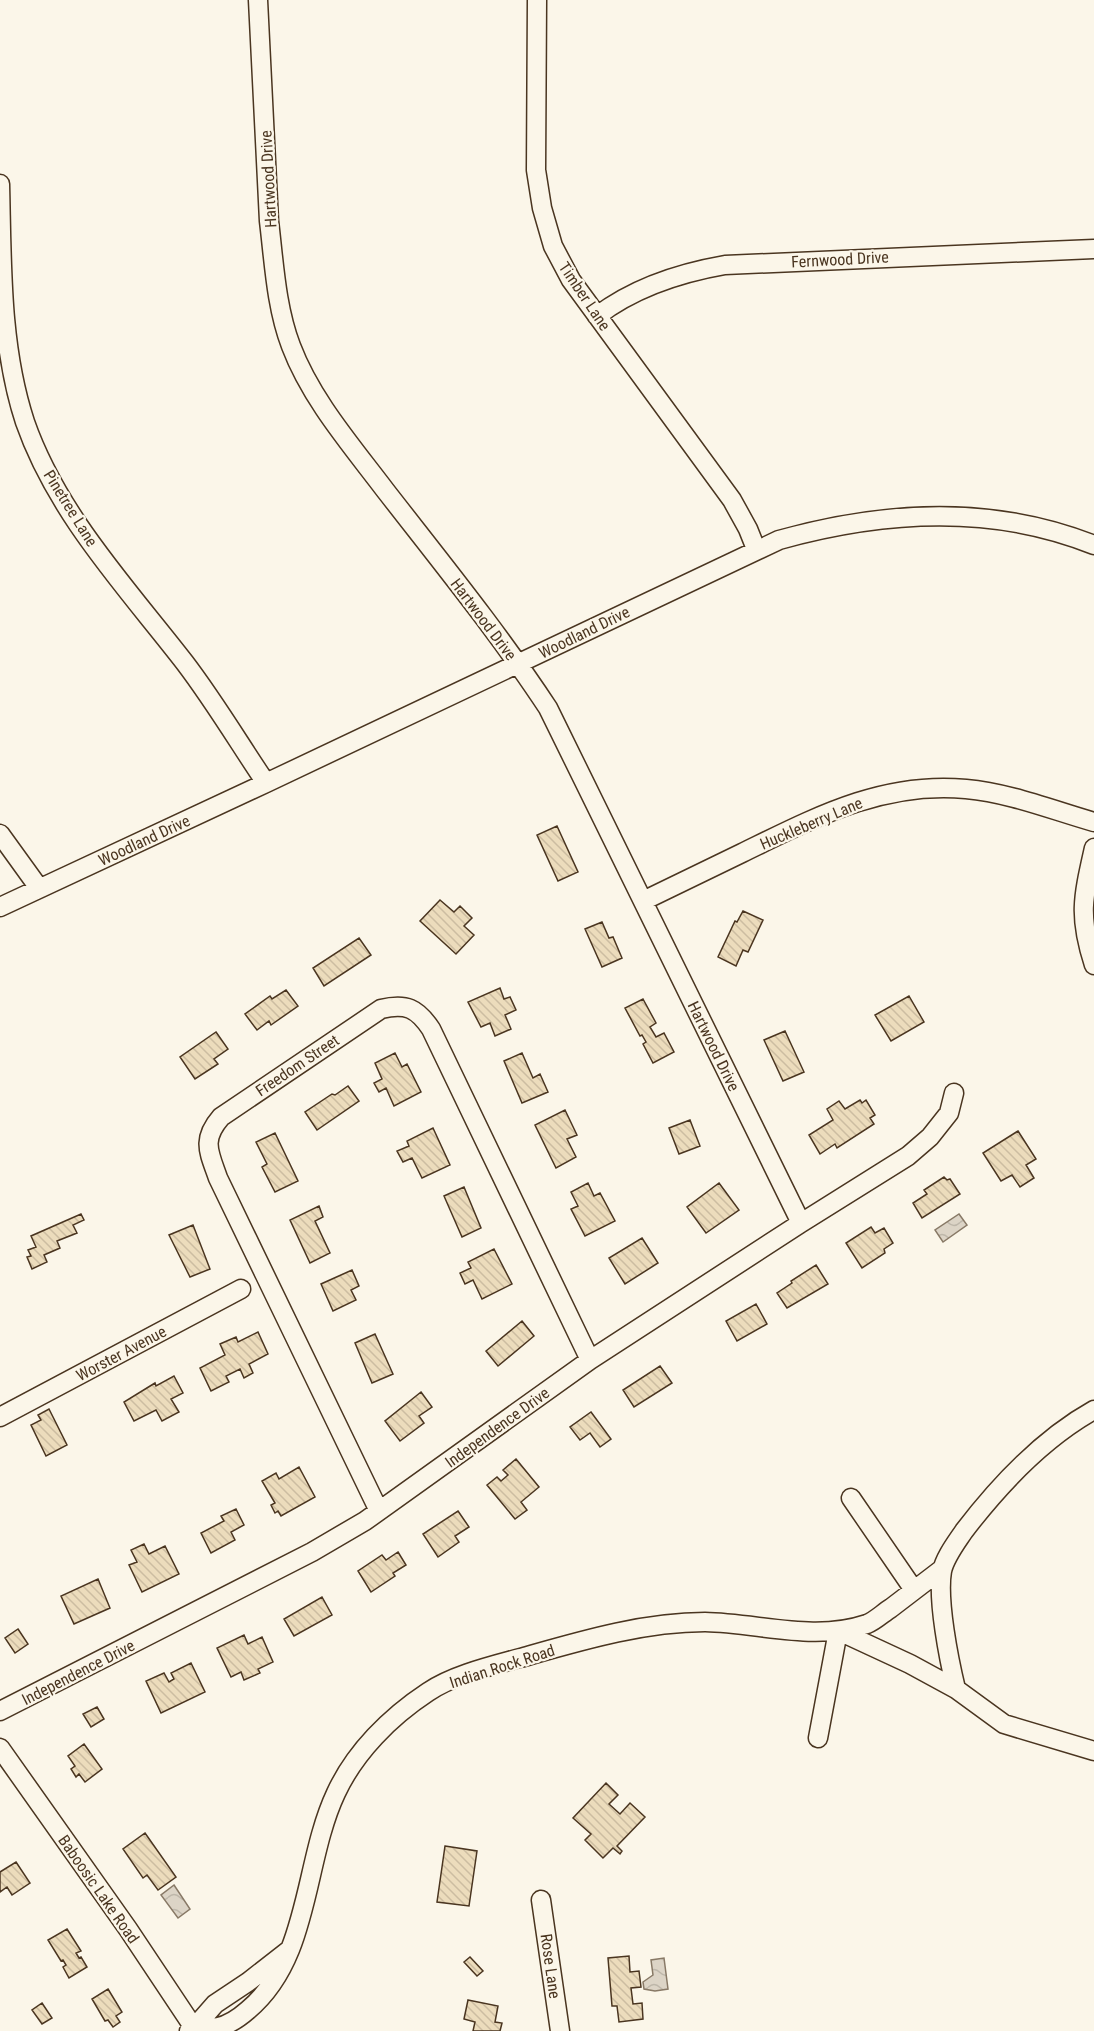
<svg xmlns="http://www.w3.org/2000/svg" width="1094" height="2031" font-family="'Roboto Condensed',sans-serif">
<defs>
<pattern id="water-waves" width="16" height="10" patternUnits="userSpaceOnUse" patternTransform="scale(1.5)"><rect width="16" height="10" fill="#dcd4c6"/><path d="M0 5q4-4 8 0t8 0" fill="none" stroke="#beb7aa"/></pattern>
<pattern id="building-back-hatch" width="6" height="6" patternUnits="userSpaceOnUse" patternTransform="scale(1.5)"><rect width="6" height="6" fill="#ecdcbc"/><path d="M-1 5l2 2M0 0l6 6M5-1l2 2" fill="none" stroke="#ccbda1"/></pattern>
</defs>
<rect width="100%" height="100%" fill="#fbf6e9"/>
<path fill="url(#water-waves)" stroke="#887966" stroke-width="1.5" d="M 959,1214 L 967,1225 L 943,1242 L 935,1230 Z
M 174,1885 L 190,1909 L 178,1918 L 161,1895 Z
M 664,1958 L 668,1989 L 655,1991 L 644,1989 L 643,1982 L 653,1975 L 651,1960 Z"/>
<path fill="url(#building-back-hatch)" stroke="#4a3520" stroke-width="1.5" d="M 557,826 L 578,872 L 558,881 L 537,835 Z
M 440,900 L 454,912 L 460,906 L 472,918 L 464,926 L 474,935 L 456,954 L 420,921 Z
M 743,911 L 763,920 L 748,952 L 743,950 L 736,966 L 718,957 L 735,921 L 737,922 Z
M 602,922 L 609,938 L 613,937 L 622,958 L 602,967 L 585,929 Z
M 359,938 L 371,955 L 324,986 L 313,968 Z
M 500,988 L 504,999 L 510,997 L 516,1010 L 505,1015 L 511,1029 L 495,1036 L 490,1023 L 481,1027 L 468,1002 Z
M 286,990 L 298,1006 L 271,1025 L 269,1021 L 257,1030 L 245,1014 L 270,996 L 272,999 Z
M 909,996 L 924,1022 L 891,1041 L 875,1015 Z
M 643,999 L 656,1023 L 650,1027 L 656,1037 L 664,1033 L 674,1052 L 653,1063 L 643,1044 L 646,1042 L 642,1035 L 640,1036 L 625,1008 Z
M 785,1031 L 804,1072 L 783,1081 L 764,1040 Z
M 216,1032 L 228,1049 L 214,1059 L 218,1064 L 195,1079 L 180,1057 Z
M 395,1053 L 402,1067 L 407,1064 L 421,1092 L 394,1106 L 386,1088 L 379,1092 L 374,1083 L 382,1079 L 375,1063 Z
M 522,1053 L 533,1078 L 540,1074 L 548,1092 L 522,1103 L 504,1061 Z
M 348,1086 L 359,1101 L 317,1130 L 305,1112 L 332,1094 L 335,1095 Z
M 860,1100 L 862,1103 L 866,1100 L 875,1115 L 870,1118 L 874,1124 L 837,1148 L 835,1144 L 820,1154 L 809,1135 L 833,1120 L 827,1109 L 839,1101 L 845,1109 Z
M 565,1110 L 577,1135 L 567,1139 L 576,1157 L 556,1168 L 535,1125 Z
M 690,1120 L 700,1146 L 679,1154 L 669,1128 Z
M 433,1128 L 450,1165 L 422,1178 L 412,1158 L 403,1162 L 397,1151 L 409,1146 L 407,1141 Z
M 1018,1131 L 1036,1159 L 1026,1165 L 1034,1178 L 1020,1187 L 1012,1175 L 1001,1181 L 983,1153 Z
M 275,1133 L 298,1181 L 275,1192 L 262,1167 L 267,1164 L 256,1142 Z
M 944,1177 L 947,1180 L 950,1179 L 960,1194 L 922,1218 L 913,1203 L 927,1194 L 924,1190 Z
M 588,1183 L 594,1196 L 600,1193 L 615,1221 L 585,1236 L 571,1209 L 578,1206 L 571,1192 Z
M 719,1183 L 739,1210 L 706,1233 L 687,1207 Z
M 464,1187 L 481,1228 L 462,1237 L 444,1196 Z
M 319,1206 L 323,1217 L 315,1221 L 330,1253 L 310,1263 L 290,1220 Z
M 81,1214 L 84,1220 L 73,1225 L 77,1233 L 57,1241 L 60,1248 L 44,1255 L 47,1262 L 32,1269 L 27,1257 L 31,1256 L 28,1250 L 36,1247 L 31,1236 Z
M 193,1225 L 210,1269 L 190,1277 L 169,1235 Z
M 871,1227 L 875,1233 L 884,1228 L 893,1243 L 884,1249 L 885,1253 L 862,1268 L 846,1243 Z
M 642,1238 L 658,1263 L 625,1284 L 609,1258 Z
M 494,1249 L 512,1284 L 482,1299 L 473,1280 L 465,1284 L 460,1273 L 471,1268 L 468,1262 Z
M 816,1265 L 828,1284 L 787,1308 L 777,1293 L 792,1283 L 791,1281 Z
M 352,1270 L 359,1286 L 351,1290 L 356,1300 L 333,1311 L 321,1284 Z
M 756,1304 L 767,1324 L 737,1341 L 726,1321 Z
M 522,1321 L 534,1336 L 498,1366 L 486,1351 Z
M 258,1332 L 268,1354 L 249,1364 L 253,1373 L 244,1378 L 240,1369 L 226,1376 L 229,1382 L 211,1391 L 200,1368 L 225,1355 L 220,1344 L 236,1337 L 238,1342 Z
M 375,1334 L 393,1374 L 372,1383 L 355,1343 Z
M 660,1366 L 672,1383 L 634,1407 L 623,1390 Z
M 174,1376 L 183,1393 L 171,1399 L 179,1412 L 162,1421 L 156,1410 L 134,1421 L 124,1402 L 155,1383 L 156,1386 Z
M 421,1392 L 432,1407 L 419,1416 L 424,1423 L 400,1441 L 385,1421 Z
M 49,1409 L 67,1445 L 46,1456 L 31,1425 L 41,1420 L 38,1415 Z
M 591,1412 L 611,1439 L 600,1447 L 590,1433 L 580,1440 L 570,1427 Z
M 516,1459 L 539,1487 L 521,1502 L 527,1510 L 515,1519 L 487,1485 L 497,1477 L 501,1481 L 508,1475 L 503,1470 Z
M 299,1467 L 315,1497 L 281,1516 L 278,1511 L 275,1513 L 271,1505 L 275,1503 L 262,1481 L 276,1473 L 279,1479 Z
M 236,1509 L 244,1525 L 231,1532 L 235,1540 L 211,1553 L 201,1533 L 224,1521 L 221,1516 Z
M 458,1511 L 469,1527 L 455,1536 L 459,1542 L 438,1557 L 423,1534 Z
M 144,1544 L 149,1554 L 165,1546 L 179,1574 L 142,1592 L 129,1565 L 137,1562 L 131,1550 Z
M 398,1552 L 406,1565 L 393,1573 L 395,1576 L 371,1592 L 358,1571 L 382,1555 L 386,1560 Z
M 98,1579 L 110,1608 L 74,1624 L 61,1596 Z
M 322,1597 L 332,1615 L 294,1636 L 284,1619 Z
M 18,1629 L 28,1644 L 15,1653 L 5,1638 Z
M 244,1635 L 248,1644 L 262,1637 L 273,1662 L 258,1669 L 260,1673 L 244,1680 L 241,1672 L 231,1677 L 217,1648 Z
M 191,1663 L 205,1692 L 161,1713 L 146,1681 L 164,1673 L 169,1682 L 174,1679 L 171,1673 Z
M 97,1707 L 104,1719 L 91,1727 L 83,1714 Z
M 84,1744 L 102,1769 L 85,1782 L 79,1774 L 76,1777 L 71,1769 L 75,1766 L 68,1756 Z
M 606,1783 L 618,1795 L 609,1804 L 620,1814 L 630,1803 L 645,1817 L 617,1846 L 622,1851 L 620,1854 L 613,1848 L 603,1858 L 585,1840 L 591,1834 L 573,1818 Z
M 145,1833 L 176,1877 L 158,1890 L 147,1875 L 143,1878 L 123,1849 Z
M 445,1846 L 477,1851 L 469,1906 L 437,1902 Z
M 16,1862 L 30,1883 L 12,1895 L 7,1887 L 0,1892 L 0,1872 Z
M 67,1929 L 81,1951 L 76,1953 L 79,1958 L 81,1957 L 87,1967 L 69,1978 L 63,1967 L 66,1965 L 63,1960 L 61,1961 L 48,1940 Z
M 629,1956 L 630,1972 L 639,1971 L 641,1987 L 631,1988 L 633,2004 L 642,2003 L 643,2019 L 619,2022 L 617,2006 L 612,2006 L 608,1958 Z
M 470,1957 L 483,1971 L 477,1976 L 464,1962 Z
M 108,1989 L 122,2012 L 116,2016 L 120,2022 L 113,2027 L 108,2020 L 105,2021 L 92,1999 Z
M 468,2000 L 498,2006 L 495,2022 L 502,2023 L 500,2031 L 473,2031 L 475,2022 L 464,2019 Z
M 42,2003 L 52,2018 L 42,2024 L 32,2010 Z"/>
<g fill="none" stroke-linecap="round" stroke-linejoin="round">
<defs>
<path id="minor" d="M 258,0 L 269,221 C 274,262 276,307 291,346 C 311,399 351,445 385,490 C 441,562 498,632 548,708 L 801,1223
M 537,0 L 536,170 L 542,208 L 553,246 L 571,280 L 732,500 L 748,529 L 756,549
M 0,184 C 2,263 0,346 25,422 C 57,514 127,588 185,663 C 214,701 239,743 266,783
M 597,316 C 635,287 679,273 725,265 L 1094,249
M 0,834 L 39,888
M 1094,848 C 1083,897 1078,916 1094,965
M 643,901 C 676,885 709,869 742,853 C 814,818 882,781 966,789 C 1010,793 1052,810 1094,822
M 0,907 L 266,783 L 779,540 C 883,511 992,504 1094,545
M 1094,1410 C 1042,1439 1000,1484 964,1531 C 956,1543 945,1557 942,1571 C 937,1600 949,1660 956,1689 L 1004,1724 L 1094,1751
M 0,1417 L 241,1289
M 851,1498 L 914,1590
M 379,1511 L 218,1178 C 209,1152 201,1140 221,1117 L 381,1009 C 406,1003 417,1008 431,1029 L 590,1360
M 841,1632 L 910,1664 L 956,1689
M 0,1711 L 312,1552 L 365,1521 L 590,1360 L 801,1223 L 908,1156 L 930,1137 L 949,1113 L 954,1093
M 818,1738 L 838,1631
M 0,1748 L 128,1929 L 196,2031
M 541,1900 L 560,2031
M 194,2028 L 215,2004 L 248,1982 L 289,1950
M 189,2031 C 198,2026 208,2029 218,2027 C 229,2025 240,2017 248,2010 C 311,1957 303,1863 336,1793 C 355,1752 390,1717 428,1692 C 453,1675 491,1666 520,1658 C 580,1641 643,1622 705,1622 C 759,1623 814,1642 867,1624 C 875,1621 883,1613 891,1608 C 908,1595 925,1582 942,1569"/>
</defs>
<use href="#minor" stroke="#4a3520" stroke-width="21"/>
<use href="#minor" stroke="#fbf6e9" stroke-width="18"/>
</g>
<g text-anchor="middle" stroke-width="4.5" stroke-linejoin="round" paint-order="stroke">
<g font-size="16" fill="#4a3520" stroke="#fbf6e9">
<text transform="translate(268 179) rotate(-93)" y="6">Hartwood Drive</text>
<text transform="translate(840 259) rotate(-3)" y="6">Fernwood Drive</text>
<text transform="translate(585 296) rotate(56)" y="6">Timber Lane</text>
<text transform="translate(71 508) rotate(58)" y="6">Pinetree Lane</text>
<text transform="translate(484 619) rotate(53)" y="6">Hartwood Drive</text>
<text transform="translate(584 632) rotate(-26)" y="6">Woodland Drive</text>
<text transform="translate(811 823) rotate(-23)" y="6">Huckleberry Lane</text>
<text transform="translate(144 840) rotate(-25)" y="6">Woodland Drive</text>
<text transform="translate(714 1046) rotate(64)" y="6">Hartwood Drive</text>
<text transform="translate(297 1065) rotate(-34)" y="6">Freedom Street</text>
<text transform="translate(121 1353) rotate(-28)" y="6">Worster Avenue</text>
<text transform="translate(497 1427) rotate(-36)" y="6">Independence Drive</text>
<text transform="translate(502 1666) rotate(-18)" y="6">Indian Rock Road</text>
<text transform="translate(78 1672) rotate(-27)" y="6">Independence Drive</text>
<text transform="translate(99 1889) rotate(55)" y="6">Baboosic Lake Road</text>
<text transform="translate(551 1966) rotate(82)" y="6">Rose Lane</text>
</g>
</g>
</svg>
